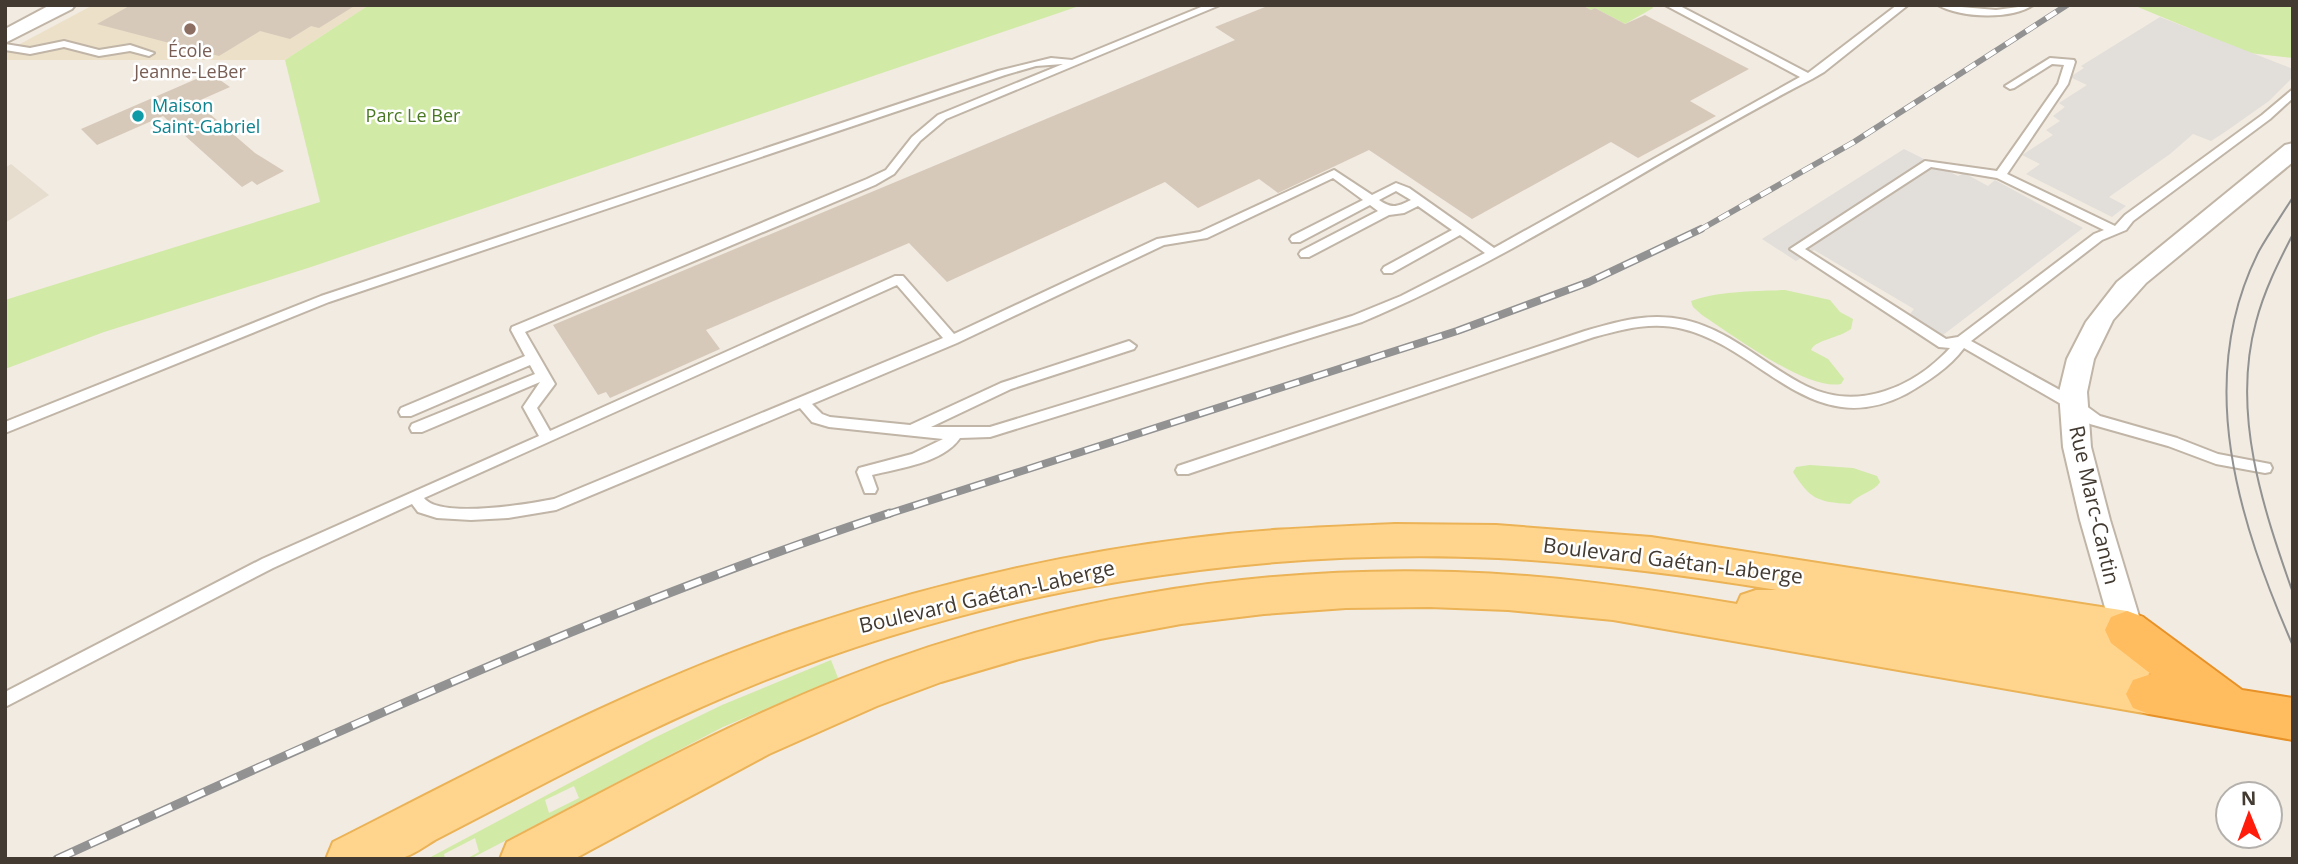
<svg xmlns="http://www.w3.org/2000/svg" width="2298" height="864" font-family="'Open Sans',sans-serif">
<rect width="100%" height="100%" fill="#f2ebe1"/>
<path fill="#e6ddcf" d="M 11,164 L 49,195 L 5,223 L 5,168 Z"/>
<path fill="#ece0c9" d="M 93,5 L 369,5 L 285,60 L 5,60 L 5,52 Z"/>
<path fill="#d1eaa6" fill-rule="evenodd" d="M 369,5 L 1082,5 L 311,267 L 104,332 L 5,369 L 5,300 L 320,202 L 285,60 Z
M 1582,5 L 1651,5 L 1653,8 L 1625,24 L 1595,8 L 1591,10 Z
M 2133,5 L 2293,5 L 2293,58 L 2249,53 Z
M 1785,290 L 1830,300 L 1840,312 L 1853,319 L 1851,329 C 1839,338 1815,340 1811,350 L 1828,359 L 1844,379 L 1841,384 C 1807,391 1731,334 1702,315 L 1693,307 L 1691,301 C 1717,291 1757,291 1785,290 Z
M 1810,465 L 1853,468 L 1877,476 L 1880,482 C 1874,492 1858,494 1850,504 C 1817,502 1810,499 1793,472 L 1796,467 Z
M 831,660 L 838,678 L 723,727 L 470,859 L 466,859 L 479,852 L 475,838 L 444,854 L 445,859 L 427,859 L 654,738 L 722,705 ZM 574,786 L 579,798 L 549,813 L 545,800 Z"/>
<path fill="#e2deda" d="M 2160,17 L 2293,69 L 2293,77 L 2269,101 L 2225,132 L 2211,141 L 2193,134 L 2170,154 L 2109,197 L 2126,206 L 2112,217 L 2026,174 L 2040,164 L 2022,155 L 2053,135 L 2046,130 L 2060,121 L 2053,116 L 2065,107 L 2059,103 L 2087,85 L 2070,77 L 2084,68 L 2081,66 Z
M 1904,149 L 1958,176 L 1964,173 L 1988,186 L 1995,180 L 2083,228 L 1943,335 L 1909,315 L 1914,309 L 1814,250 L 1796,261 L 1762,239 Z"/>
<path fill="#d7c9b9" d="M 131,5 L 356,5 L 319,28 L 311,26 L 290,39 L 260,31 L 219,56 L 97,24 Z
M 1270,5 L 1582,5 L 1591,10 L 1595,8 L 1625,24 L 1645,15 L 1749,69 L 1690,101 L 1716,116 L 1638,158 L 1611,142 L 1472,219 L 1369,150 L 1278,193 L 1259,179 L 1198,208 L 1165,182 L 947,282 L 909,243 L 706,330 L 720,349 L 610,398 L 606,392 L 598,395 L 553,325 L 1235,40 L 1215,27 Z
M 210,73 L 230,87 L 196,102 L 255,153 L 284,171 L 257,185 L 252,181 L 242,187 L 163,116 L 97,145 L 81,129 Z"/>
<g fill="none" stroke-linecap="round" stroke-linejoin="round">
<defs>
<path id="service" d="M 1206,5 L 1220,5 L 946,119 L 920,141 L 894,174 L 875,185 L 525,332 L 555,384 L 537,408 L 550,431 L 895,276 L 903,276 L 954,334 L 1157,239 L 1200,232 L 1334,170 L 1372,195 L 1396,183 L 1409,188 L 1494,248 L 1800,77 L 1665,5 L 1678,5 L 1808,73 L 1897,5 L 1908,5 L 1824,72 L 1812,79 C 1660,157 1519,256 1362,322 L 990,437 L 960,438 C 943,463 900,468 872,475 L 877,489 L 875,493 L 865,493 L 857,472 L 859,468 L 912,454 L 943,439 L 829,427 L 812,422 L 800,408 L 556,510 L 508,518 L 471,520 L 437,518 L 418,512 L 412,504 L 273,568 L 5,707 L 5,692 L 262,559 L 539,436 L 523,407 L 540,382 L 422,432 L 412,432 L 410,428 L 412,424 L 535,374 L 530,365 L 411,416 L 401,416 L 399,412 L 401,408 L 525,356 L 511,330 L 512,327 L 867,179 L 886,170 L 912,137 L 938,115 L 1063,64 L 1036,66 L 1005,75 L 329,302 L 5,433 L 5,422 L 321,296 L 998,71 L 1051,58 L 1072,60 ZM 1333,178 L 1363,200 L 1292,236 L 1290,239 L 1292,242 L 1300,242 L 1370,205 L 1378,211 L 1301,251 L 1299,254 L 1301,257 L 1309,257 L 1389,215 L 1404,213 L 1418,206 L 1452,230 L 1384,267 L 1382,270 L 1384,273 L 1392,273 L 1460,235 L 1485,253 L 1401,296 L 1352,316 L 990,427 L 931,427 L 1011,389 L 1134,349 L 1136,346 L 1129,341 L 1001,383 L 910,425 L 830,417 L 822,414 L 812,404 L 957,343 L 1164,245 L 1207,238 ZM 1396,191 L 1411,200 C 1397,207 1392,209 1379,200 ZM 897,285 L 943,338 L 554,499 C 529,504 440,519 424,498 Z
M 1938,5 L 1996,10 L 2033,5 C 2011,20 1961,18 1938,5 Z
M 64,41 L 99,50 L 130,45 L 154,53 L 149,56 L 130,51 L 99,56 L 64,47 L 30,54 L 5,50 L 5,44 L 30,48 Z
M 2050,58 L 2074,60 L 2075,62 L 2068,84 L 2007,174 L 2115,226 L 2125,215 L 2262,115 L 2293,89 L 2293,98 L 2270,119 L 2133,221 L 2126,230 L 2102,240 L 1971,341 L 2078,400 L 2100,416 L 2177,438 L 2218,454 L 2270,464 L 2272,468 L 2270,472 L 2265,473 L 2216,464 L 2168,446 L 2090,424 L 2068,408 L 1964,348 C 1949,368 1927,382 1906,394 C 1812,443 1762,348 1683,329 C 1652,321 1624,329 1594,337 L 1188,474 L 1178,474 L 1176,470 L 1178,466 L 1585,331 C 1619,321 1650,312 1685,320 C 1732,331 1764,365 1806,386 C 1858,412 1914,387 1950,348 L 1939,347 L 1790,249 L 1925,161 L 1997,171 L 2058,84 L 2064,65 L 2052,64 L 2014,88 L 2010,89 L 2005,86 ZM 1931,167 L 1997,178 L 2104,230 L 2094,234 L 1958,337 L 1946,339 L 1805,249 Z"/>
<path id="minor" d="M 50,5 L 75,5 L 72,9 L 5,43 L 5,29 Z
M 2293,143 L 2293,162 L 2146,283 L 2113,320 L 2094,359 L 2087,392 L 2091,447 L 2110,520 L 2148,646 L 2143,656 L 2132,660 L 2121,656 L 2116,646 L 2080,520 L 2063,447 L 2059,392 L 2067,359 L 2086,322 L 2117,282 L 2285,145 Z"/>
<path id="primary" d="M 1395,524 L 1496,525 L 1651,537 L 2127,611 L 2143,617 L 2149,630 L 2143,642 L 2152,645 L 2158,659 L 2152,673 L 2148,674 L 2165,680 L 2172,694 L 2165,708 L 2149,714 L 1613,620 L 1508,610 L 1429,607 L 1346,608 L 1264,614 L 1181,624 L 1100,639 L 1019,659 L 941,682 L 877,706 L 769,754 L 574,859 L 500,859 L 507,842 C 618,784 727,724 843,678 C 1036,602 1248,565 1455,572 C 1550,575 1643,588 1737,604 L 1741,595 L 1756,590 L 1777,590 C 1685,575 1592,563 1498,558 C 1250,547 994,589 763,681 C 678,715 596,756 516,798 C 489,812 462,826 435,840 C 425,846 413,855 402,858 C 385,863 345,859 326,859 L 333,842 C 487,764 640,681 804,627 C 931,585 1060,554 1193,538 C 1260,529 1328,527 1395,524 Z"/>
<path id="motorway" d="M 2127,611 L 2143,617 L 2242,690 L 2293,698 L 2293,740 L 2149,714 L 2133,708 L 2126,694 L 2133,680 L 2151,674 L 2111,643 L 2105,630 L 2111,617 Z"/>
</defs>
<use href="#service" stroke="#c0b5a6" stroke-width="4"/>
<use href="#minor" stroke="#c0b5a6" stroke-width="4"/>
<use href="#primary" stroke="#ebb256" stroke-width="4"/>
<use href="#motorway" stroke="#e79126" stroke-width="4"/>
<use href="#service" fill="#fff" fill-rule="evenodd"/>
<use href="#minor" fill="#fff" fill-rule="evenodd"/>
<use href="#primary" fill="#ffd58d" fill-rule="evenodd"/>
<use href="#motorway" fill="#ffbd5f" fill-rule="evenodd"/>
<path stroke="#929292" stroke-width="2" d="M 2293,197 C 2282,215 2269,233 2259,251 C 2193,381 2239,522 2293,646
M 2293,234 C 2278,263 2264,291 2256,322 C 2231,413 2263,508 2293,593"/>
<defs>
<path id="rail-far2" d="M 1698,231 L 1854,142 L 2067,5"/>
<path id="rail-far1" d="M 885,515 L 1457,331 L 1589,282 L 1701,229"/>
<path id="rail" d="M 57,859 C 331,734 604,608 890,513"/>
</defs>
<use href="#rail-far2" stroke="#929292" stroke-width="6"/>
<use href="#rail-far1" stroke="#929292" stroke-width="8"/>
<use href="#rail" stroke="#929292" stroke-width="9"/>
<use href="#rail-far2" stroke="#fff" stroke-width="4.5" stroke-dasharray="12" stroke-linecap="butt"/>
<use href="#rail-far1" stroke="#fff" stroke-width="5" stroke-dasharray="15" stroke-linecap="butt"/>
<use href="#rail" stroke="#fff" stroke-width="6" stroke-dasharray="18" stroke-linecap="butt"/>
</g>
<circle fill="#8d6e63" stroke="#fff" stroke-width="2.5" cx="190" cy="29" r="7"/>
<circle fill="#0f9aa8" stroke="#fff" stroke-width="2.5" cx="138" cy="116" r="7"/>
<g text-anchor="middle" stroke-width="5" stroke-linejoin="round" paint-order="stroke">
<g font-size="18" fill="#785e54" stroke="#fff">
<text x="190" y="57">École<tspan x="190" dy="21">Jeanne-LeBer</tspan></text>
</g>
<g font-size="18" fill="#0d838f" stroke="#fff" text-anchor="start">
<text x="152" y="112">Maison<tspan x="152" dy="21">Saint-Gabriel</tspan></text>
</g>
<g font-size="18" fill="#497822" stroke="#fff">
<text x="413" y="122">Parc Le Ber</text>
</g>
<g font-size="21" fill="#433b32" stroke="#fff">
<text transform="translate(2094 505) rotate(77)" y="7">Rue Marc-Cantin</text>
<text transform="translate(1673 561) rotate(7)" y="7">Boulevard Gaétan-Laberge</text>
<text transform="translate(987 597) rotate(-13)" y="7">Boulevard Gaétan-Laberge</text>
</g>
</g>
<rect width="2298" height="864" fill="none" stroke="#433b32" stroke-width="14"/>
<g transform="translate(2249 815) rotate(359)"><circle r="33" fill="#ffffff" stroke="#b4b1ad" stroke-width="2"/>
<path d="M0-5L12 26L0 18L-12 26Z" fill="#ff1c0b"/>
<text y="-10" font-size="19" font-weight="bold" text-anchor="middle" fill="#433b32">N</text>
</g>
</svg>
